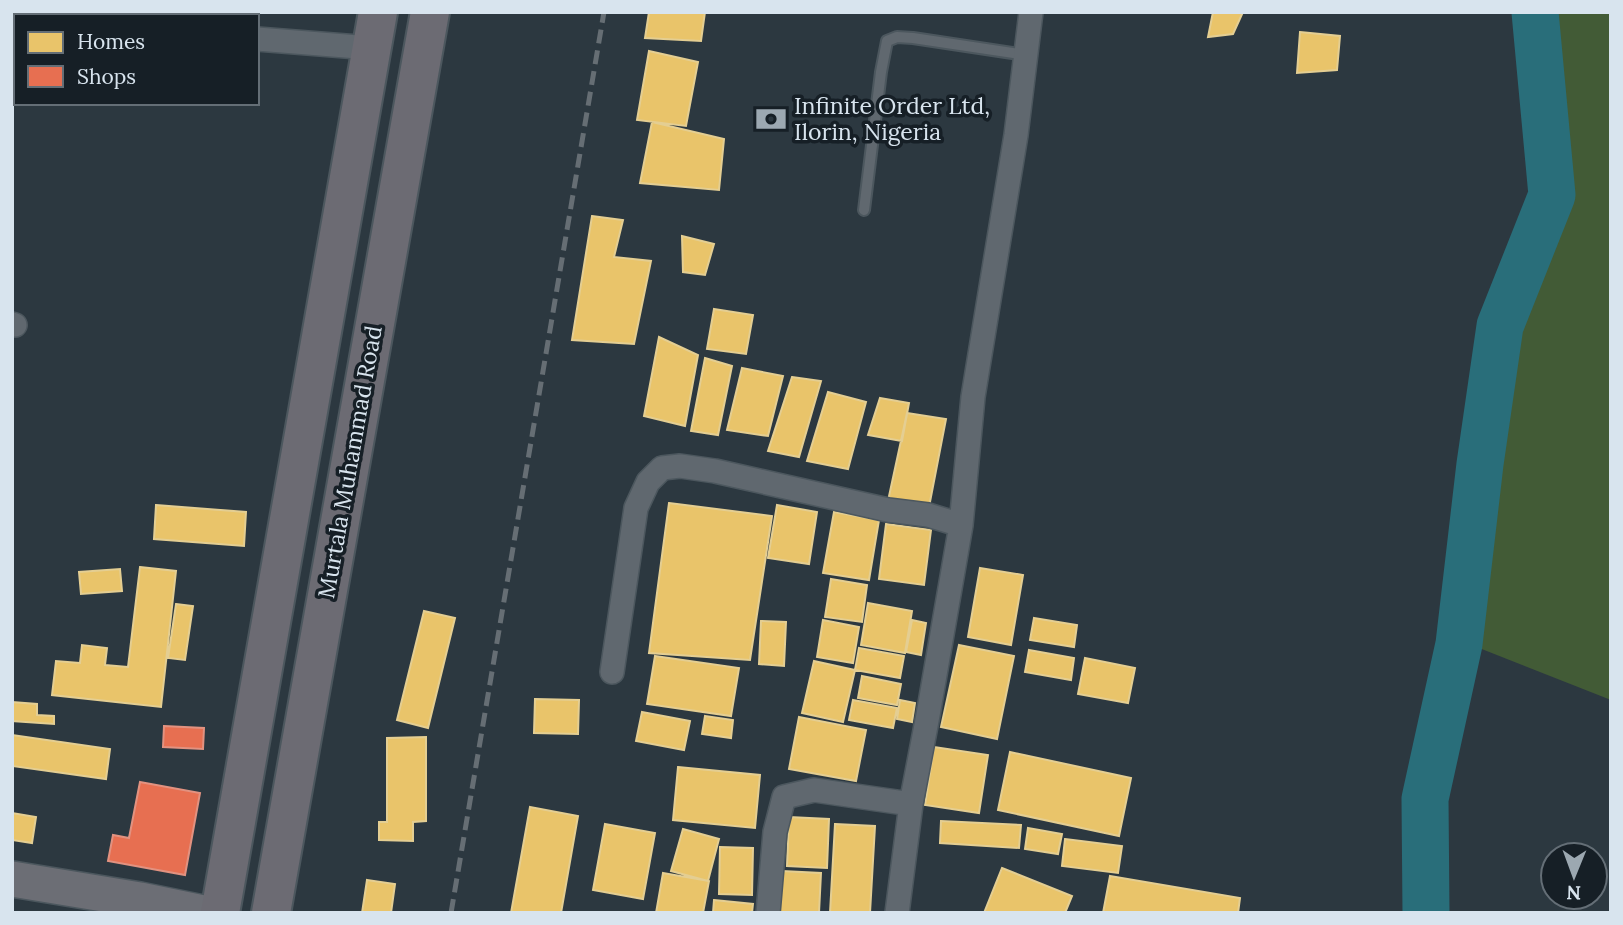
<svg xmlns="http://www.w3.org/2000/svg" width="1623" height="925" font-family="Lora,serif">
<rect width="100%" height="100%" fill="#2c3840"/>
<path fill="#425b36" d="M 1546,12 L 1611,12 L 1611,700 L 1469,644 L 1511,331 L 1563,197 Z"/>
<path fill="#e9c46a" stroke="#e4ce92" stroke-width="2" d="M 649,12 L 705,12 L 701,41 L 645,38 Z
M 1213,12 L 1243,12 L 1233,34 L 1208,37 Z
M 1300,32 L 1340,36 L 1337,70 L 1297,73 Z
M 649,51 L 698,62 L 686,126 L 637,120 Z
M 652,122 L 724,139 L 719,190 L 640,183 Z
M 592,216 L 623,220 L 614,257 L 651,261 L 634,344 L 572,340 Z
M 682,236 L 714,244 L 705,275 L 683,272 Z
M 714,309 L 753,315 L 746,354 L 707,349 Z
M 659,337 L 698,355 L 685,426 L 644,416 Z
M 705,358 L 732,366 L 718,435 L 691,431 Z
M 742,368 L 783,376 L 768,436 L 727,430 Z
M 792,377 L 821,381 L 799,457 L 768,451 Z
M 828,392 L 866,402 L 848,469 L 807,461 Z
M 880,398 L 909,403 L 902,441 L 868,435 Z
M 907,413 L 946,419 L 929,507 L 888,501 Z
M 669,503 L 772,516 L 750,660 L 649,653 Z
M 156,505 L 246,512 L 244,546 L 154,539 Z
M 777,505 L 817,512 L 809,564 L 768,558 Z
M 834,512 L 879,520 L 869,580 L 823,573 Z
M 886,524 L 931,530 L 924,585 L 879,579 Z
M 140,567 L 176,571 L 161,707 L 52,695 L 56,661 L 80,663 L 82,645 L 107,648 L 105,665 L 128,667 Z
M 980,568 L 1023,575 L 1011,645 L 968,637 Z
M 120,569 L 122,591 L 81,594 L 79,572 Z
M 831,579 L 867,585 L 862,622 L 825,617 Z
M 868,603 L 912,611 L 905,653 L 861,645 Z
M 176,604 L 193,606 L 185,660 L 168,658 Z
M 424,611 L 455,618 L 428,728 L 397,720 Z
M 1034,618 L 1077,625 L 1074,647 L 1030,640 Z
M 823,620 L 859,627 L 853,663 L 817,657 Z
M 912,620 L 926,623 L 921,655 L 906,652 Z
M 761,621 L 786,622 L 784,666 L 759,664 Z
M 959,645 L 1014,656 L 997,739 L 941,727 Z
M 859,648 L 904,656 L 900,678 L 855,670 Z
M 1029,650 L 1074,658 L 1071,680 L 1025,672 Z
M 655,656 L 739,668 L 731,716 L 647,704 Z
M 1085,658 L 1135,668 L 1128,703 L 1078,694 Z
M 814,661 L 855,670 L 843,722 L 802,713 Z
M 862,676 L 901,684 L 897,705 L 858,698 Z
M 535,699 L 579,700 L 578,734 L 534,733 Z
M 853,700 L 897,708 L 893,728 L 849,720 Z
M 900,700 L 915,703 L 912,722 L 897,719 Z
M 12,702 L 37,704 L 37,715 L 54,716 L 54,724 L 12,721 Z
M 642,712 L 690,721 L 684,750 L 636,741 Z
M 705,716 L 733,720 L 731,738 L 702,734 Z
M 799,717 L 866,730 L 856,781 L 789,769 Z
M 12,735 L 110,749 L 106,779 L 12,766 Z
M 426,737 L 426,821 L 413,822 L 413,841 L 379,840 L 379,822 L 387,822 L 387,738 Z
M 934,747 L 988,755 L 979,813 L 925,805 Z
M 1010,752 L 1131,778 L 1119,836 L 998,810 Z
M 678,767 L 760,775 L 755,828 L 673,820 Z
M 530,807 L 578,816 L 561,913 L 511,913 Z
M 12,813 L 36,817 L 32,843 L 12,840 Z
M 789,817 L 829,819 L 827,868 L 787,866 Z
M 941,821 L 1021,825 L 1019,848 L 940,843 Z
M 605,824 L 655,833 L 643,899 L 593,890 Z
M 835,824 L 875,826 L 870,913 L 830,913 Z
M 1028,828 L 1062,834 L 1058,854 L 1025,849 Z
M 683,829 L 719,839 L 708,881 L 671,871 Z
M 1065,839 L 1122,846 L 1118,873 L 1062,866 Z
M 720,847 L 753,848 L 752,895 L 719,894 Z
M 1002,868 L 1072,896 L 1065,913 L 984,913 Z
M 782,871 L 821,873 L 819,913 L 779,913 Z
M 663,873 L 709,881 L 703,913 L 656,913 Z
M 1110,876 L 1240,898 L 1238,913 L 1103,913 Z
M 367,880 L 395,884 L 391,913 L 362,913 Z
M 714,900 L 753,904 L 752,913 L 713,913 Z"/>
<path fill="#e76f51" stroke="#e29280" stroke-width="2" d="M 164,726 L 204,728 L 203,749 L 163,747 Z
M 140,782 L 200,793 L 185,875 L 108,861 L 113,835 L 129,838 Z"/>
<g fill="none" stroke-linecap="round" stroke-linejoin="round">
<path stroke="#296e7a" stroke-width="47" d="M 1426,913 L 1425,799 L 1459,644 L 1480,464 L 1500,326 L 1552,195 L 1535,12"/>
<defs>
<path id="lane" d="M 864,210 L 881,72 L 887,41 L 897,37 L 913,38 L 1026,55"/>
<path id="street" d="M 12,18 L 16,18
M 257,39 L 371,48
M 12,324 L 15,325
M 612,672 L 636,508 L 648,482 L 662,468 L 680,466 L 715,471 L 888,510 L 928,515 L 961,525
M 768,913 L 775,832 L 784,797 L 814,790 L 911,804
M 897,913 L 911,804 L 928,715 L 961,525 L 973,397 L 1016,135 L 1031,12"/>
<path id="primary" d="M 12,879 L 140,900 L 203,913"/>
<path id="highway" d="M 220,913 L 378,12
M 271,913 L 430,12"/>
</defs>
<use href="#lane" stroke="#4c575e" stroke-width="14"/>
<use href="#street" stroke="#4c575e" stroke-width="26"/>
<use href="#primary" stroke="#4c575e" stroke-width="38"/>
<use href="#highway" stroke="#4c575e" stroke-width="42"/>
<use href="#lane" stroke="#60686f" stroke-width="10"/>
<use href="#street" stroke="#60686f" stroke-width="23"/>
<use href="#primary" stroke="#6c6e75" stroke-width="35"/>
<use href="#highway" stroke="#6c6b73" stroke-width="38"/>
<path stroke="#666e74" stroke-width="5" stroke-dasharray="14 7" stroke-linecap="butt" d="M 451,913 L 604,12"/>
</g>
<defs>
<symbol id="bank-bare" viewBox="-9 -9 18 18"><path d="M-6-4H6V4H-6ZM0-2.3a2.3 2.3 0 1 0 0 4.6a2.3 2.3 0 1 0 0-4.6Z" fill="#9ca8b1" stroke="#161f26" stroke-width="2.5" paint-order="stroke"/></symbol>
</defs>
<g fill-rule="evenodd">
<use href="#bank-bare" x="749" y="97" width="44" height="44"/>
</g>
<g text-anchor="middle" stroke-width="7" stroke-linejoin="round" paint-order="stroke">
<g font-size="23" fill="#d8e4ee" stroke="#161f26" text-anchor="start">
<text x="794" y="114">Infinite Order Ltd,<tspan x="794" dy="26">Ilorin, Nigeria</tspan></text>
</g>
<g font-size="23" fill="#d8e4ee" stroke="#161f26">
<text transform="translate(350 462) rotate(-80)" y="8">Murtala Muhammad Road</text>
</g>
</g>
<rect width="1623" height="925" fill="none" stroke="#d8e4ee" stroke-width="28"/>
<rect x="14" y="14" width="245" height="91" fill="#161f26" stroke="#646e76" stroke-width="2"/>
<rect x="28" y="32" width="35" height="21" fill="#e9c46a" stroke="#646e76" stroke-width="2"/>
<text x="77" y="49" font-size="21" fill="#d8e4ee">Homes</text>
<rect x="28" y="66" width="35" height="21" fill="#e76f51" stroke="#646e76" stroke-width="2"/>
<text x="77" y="84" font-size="21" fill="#d8e4ee">Shops</text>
<g transform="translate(1574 876) rotate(181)"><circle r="33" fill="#161f26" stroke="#646e76" stroke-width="2"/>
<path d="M0-5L12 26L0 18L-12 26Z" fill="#9ca8b1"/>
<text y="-10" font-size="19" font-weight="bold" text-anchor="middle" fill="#d8e4ee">N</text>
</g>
</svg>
